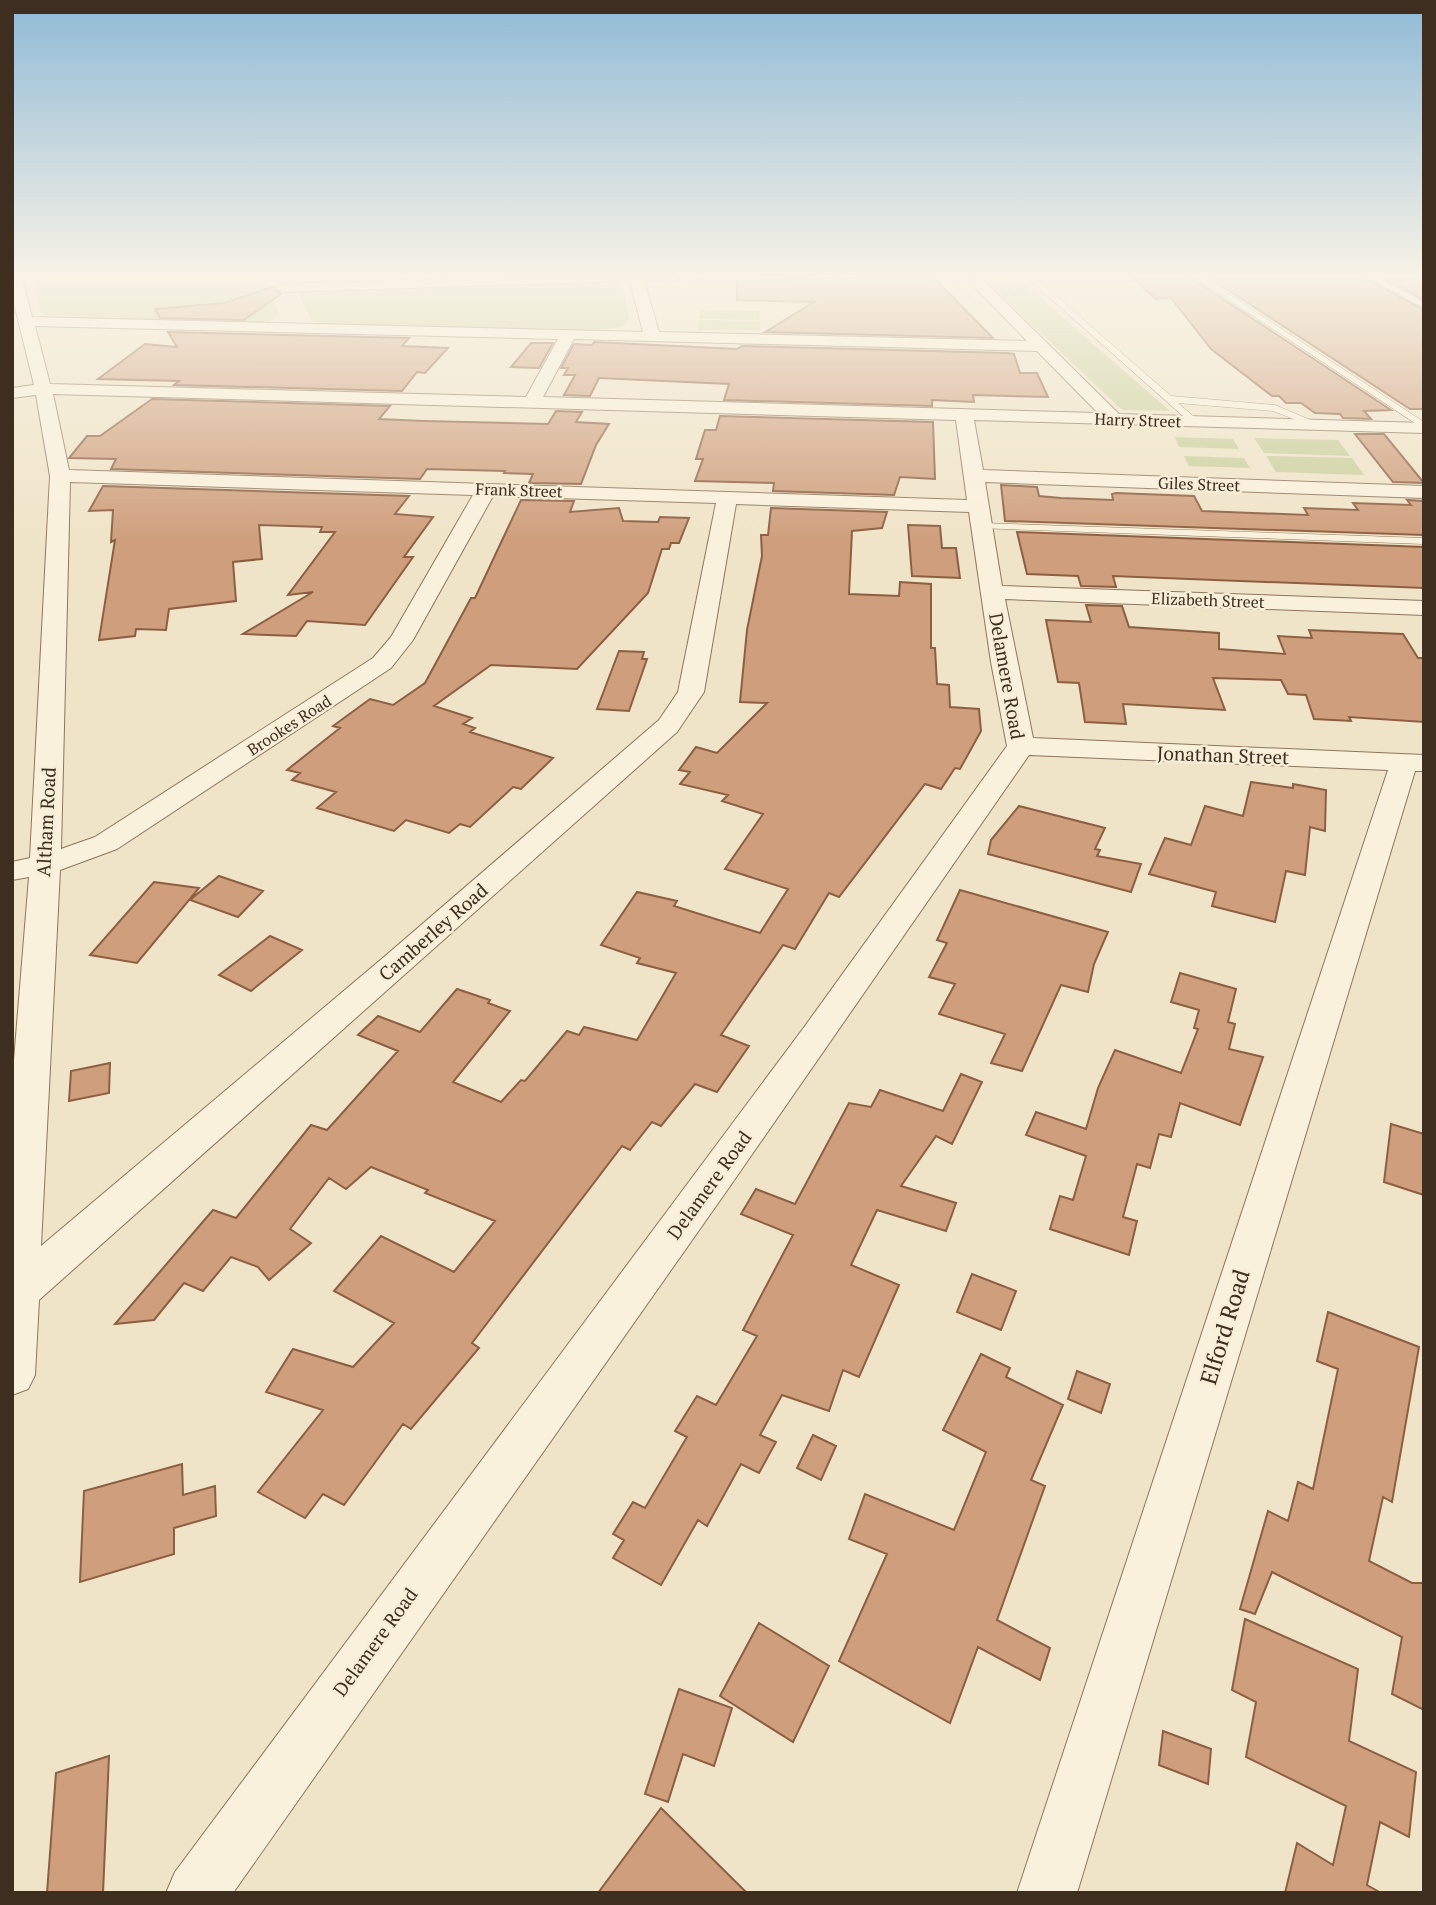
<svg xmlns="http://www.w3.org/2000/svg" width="1436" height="1905" font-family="'PT Serif',serif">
<rect width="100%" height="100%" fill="#f0e4c8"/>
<path fill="#c9cf9b" d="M 31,274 L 261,274 L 280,316 L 266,323 L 53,316 L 41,313 Z
M 978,274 L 1013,274 L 1170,411 L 1125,410 L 1120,408 Z
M 611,280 L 622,284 L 629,319 L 622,327 L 594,330 L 321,324 L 312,321 L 298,293 L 309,291 Z
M 700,310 L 760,311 L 759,320 L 699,319 Z
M 699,320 L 760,321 L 760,330 L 697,330 Z
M 1175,437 L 1233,439 L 1239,449 L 1179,447 Z
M 1254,438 L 1338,440 L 1350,456 L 1264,453 Z
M 1184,456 L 1244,458 L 1250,468 L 1189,466 Z
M 1266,456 L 1352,458 L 1364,475 L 1276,472 Z"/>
<path fill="#cf9f7d" stroke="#8d5f41" stroke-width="2" d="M 1128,274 L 1188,276 L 1391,410 L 1364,411 L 1371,419 L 1343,418 L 1340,414 L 1315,413 L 1301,403 L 1286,403 L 1279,396 L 1272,396 L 1211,349 L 1171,298 L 1156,299 Z
M 1358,274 L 1424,310 L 1424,409 L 1410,409 L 1205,275 Z
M 1376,274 L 1424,274 L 1424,300 Z
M 896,276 L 933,277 L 993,338 L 765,332 L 814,302 L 737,300 L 737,281 Z
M 274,286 L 275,290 L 281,294 L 244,320 L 160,318 L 155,309 L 225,303 Z
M 168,332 L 409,338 L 402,346 L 448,348 L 425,373 L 417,372 L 402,391 L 174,385 L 179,381 L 98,379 L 145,344 L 177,347 Z
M 594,342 L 737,349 L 742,346 L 1008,353 L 1014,354 L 1020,373 L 1037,373 L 1048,397 L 973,395 L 974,402 L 932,400 L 932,406 L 724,400 L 729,384 L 599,378 L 590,396 L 564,395 L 575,375 L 564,375 L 568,368 L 561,368 L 574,344 L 592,345 Z
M 531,343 L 553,343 L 539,368 L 511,367 Z
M 152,399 L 390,406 L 379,419 L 424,421 L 548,424 L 556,411 L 582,412 L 576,422 L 609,424 L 596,445 L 581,484 L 529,483 L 533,474 L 504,473 L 505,471 L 427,469 L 420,479 L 111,469 L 116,459 L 69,458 L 87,436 L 100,436 Z
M 720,416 L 933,422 L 935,479 L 900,477 L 894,495 L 773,491 L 774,483 L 695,481 L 703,459 L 696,459 L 705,430 L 716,430 Z
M 1355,434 L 1384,434 L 1424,483 L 1393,482 Z
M 1001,485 L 1037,487 L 1039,496 L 1061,498 L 1113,500 L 1112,494 L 1116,493 L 1194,496 L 1202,511 L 1308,515 L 1304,508 L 1358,510 L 1353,503 L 1411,505 L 1407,500 L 1424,501 L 1424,535 L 1005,521 Z
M 103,486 L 409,496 L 395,514 L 433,517 L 404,557 L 413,557 L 365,625 L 307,621 L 296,636 L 243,634 L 313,592 L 288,595 L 335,532 L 320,532 L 322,527 L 259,525 L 262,559 L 233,562 L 236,601 L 169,609 L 166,630 L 136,629 L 135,636 L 99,640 L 115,540 L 111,542 L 113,510 L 89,511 Z
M 521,500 L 574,501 L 570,512 L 619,508 L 623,521 L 658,522 L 660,517 L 689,518 L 679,543 L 671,543 L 669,549 L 662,549 L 648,593 L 577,669 L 491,665 L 434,706 L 472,718 L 463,724 L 475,728 L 470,732 L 553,758 L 521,789 L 513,787 L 470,827 L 460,824 L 449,833 L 406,820 L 394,831 L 317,808 L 336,792 L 292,780 L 300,773 L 287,770 L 340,728 L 333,726 L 370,699 L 393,705 L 425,683 L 471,598 L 475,598 Z
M 771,508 L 887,512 L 882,528 L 852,531 L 849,594 L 899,596 L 900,582 L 931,584 L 931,648 L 935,648 L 937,684 L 949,685 L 950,707 L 979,709 L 981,731 L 960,769 L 955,768 L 941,789 L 925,784 L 839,897 L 829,893 L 795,949 L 783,945 L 721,1035 L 749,1046 L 717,1092 L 695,1084 L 661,1126 L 652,1122 L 630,1150 L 622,1146 L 472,1343 L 479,1348 L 411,1429 L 403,1424 L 344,1505 L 323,1494 L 305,1518 L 258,1492 L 323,1410 L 266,1392 L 293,1349 L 353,1367 L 394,1323 L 334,1291 L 381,1236 L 454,1272 L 495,1221 L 425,1193 L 428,1190 L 371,1167 L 346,1189 L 329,1178 L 290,1229 L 311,1243 L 269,1280 L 258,1267 L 231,1257 L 203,1291 L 184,1283 L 154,1320 L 115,1324 L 213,1210 L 236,1218 L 311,1125 L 327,1130 L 398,1051 L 358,1035 L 378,1016 L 420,1032 L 457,989 L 490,1000 L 488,1003 L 510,1011 L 453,1082 L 501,1102 L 521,1080 L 525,1081 L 567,1031 L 579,1035 L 584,1027 L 637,1040 L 676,973 L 637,963 L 640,958 L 601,945 L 637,892 L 677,901 L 674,906 L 760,933 L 788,889 L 725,869 L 763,814 L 722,801 L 728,795 L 680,784 L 690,772 L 679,770 L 696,747 L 717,753 L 767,703 L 740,702 L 747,630 L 762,556 L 761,535 L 768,535 Z
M 908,525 L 940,526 L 942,548 L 956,548 L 960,578 L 912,576 Z
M 1017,532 L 1424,547 L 1424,588 L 1113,576 L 1116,587 L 1081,586 L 1078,576 L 1027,574 Z
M 1086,605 L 1122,606 L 1129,627 L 1219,633 L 1219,649 L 1285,654 L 1278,636 L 1312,638 L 1309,630 L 1403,634 L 1418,658 L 1424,658 L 1424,722 L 1349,717 L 1351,721 L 1314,719 L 1306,695 L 1288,694 L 1281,680 L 1213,678 L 1225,710 L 1123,704 L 1126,724 L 1085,722 L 1079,683 L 1058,682 L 1046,620 L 1091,622 Z
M 619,651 L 644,652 L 642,659 L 647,659 L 629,711 L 597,709 Z
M 1251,782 L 1293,788 L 1293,784 L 1326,790 L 1325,831 L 1310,827 L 1305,875 L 1286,871 L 1275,922 L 1212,906 L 1216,892 L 1149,874 L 1165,838 L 1191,845 L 1205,806 L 1243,816 Z
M 1019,806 L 1105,828 L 1095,849 L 1100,850 L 1097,856 L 1141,864 L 1131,892 L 988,854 L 991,840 Z
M 219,876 L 263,891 L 238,917 L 190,900 Z
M 154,882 L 199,888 L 137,963 L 90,955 Z
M 960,890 L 1108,932 L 1094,964 L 1088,992 L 1061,985 L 1022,1071 L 991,1063 L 1005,1034 L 939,1014 L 955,984 L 929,977 L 947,943 L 937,940 Z
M 270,936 L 302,950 L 251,991 L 219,975 Z
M 1180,973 L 1236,989 L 1228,1022 L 1235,1024 L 1229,1049 L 1263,1057 L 1240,1125 L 1180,1103 L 1171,1137 L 1159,1134 L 1150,1168 L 1137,1164 L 1123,1217 L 1137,1221 L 1129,1255 L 1050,1229 L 1060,1196 L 1073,1200 L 1086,1156 L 1026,1135 L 1036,1112 L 1086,1129 L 1098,1088 L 1115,1050 L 1181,1073 L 1198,1029 L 1194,1028 L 1199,1010 L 1171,1002 Z
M 110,1063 L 109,1093 L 69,1101 L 71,1071 Z
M 961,1074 L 982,1082 L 952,1144 L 936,1136 L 901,1186 L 956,1203 L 946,1231 L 877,1210 L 851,1265 L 899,1285 L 859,1377 L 843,1370 L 829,1411 L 782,1395 L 760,1435 L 776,1442 L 759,1473 L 741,1464 L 707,1526 L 698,1520 L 661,1585 L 613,1558 L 624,1540 L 613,1534 L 633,1502 L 645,1508 L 687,1437 L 675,1431 L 697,1396 L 716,1405 L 757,1336 L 743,1330 L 793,1235 L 741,1214 L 756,1189 L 795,1204 L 849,1103 L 871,1107 L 880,1090 L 943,1111 Z
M 1391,1124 L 1424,1134 L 1424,1195 L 1384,1182 Z
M 972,1274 L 1016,1291 L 1001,1330 L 957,1312 Z
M 1328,1312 L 1419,1347 L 1392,1502 L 1383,1497 L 1369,1561 L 1412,1583 L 1424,1583 L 1424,1710 L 1392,1694 L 1402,1637 L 1272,1572 L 1255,1614 L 1240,1609 L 1268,1511 L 1288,1521 L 1298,1482 L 1313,1489 L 1338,1369 L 1317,1361 Z
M 981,1354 L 1010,1368 L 1006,1377 L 1063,1405 L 1031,1480 L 1045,1486 L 997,1620 L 1050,1648 L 1040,1680 L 978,1647 L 950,1723 L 839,1661 L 887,1554 L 849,1539 L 865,1494 L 954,1530 L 986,1452 L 943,1430 Z
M 1077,1371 L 1110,1384 L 1101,1413 L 1068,1399 Z
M 813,1435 L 836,1446 L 821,1480 L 797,1468 Z
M 182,1464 L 183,1495 L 215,1486 L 216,1516 L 174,1528 L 174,1554 L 80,1582 L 84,1491 Z
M 1245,1619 L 1358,1669 L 1349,1741 L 1416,1772 L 1409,1837 L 1380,1822 L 1367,1885 L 1381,1893 L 1285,1893 L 1297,1843 L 1333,1865 L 1346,1806 L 1246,1757 L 1256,1702 L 1232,1690 Z
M 759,1623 L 829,1666 L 793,1742 L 720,1696 Z
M 679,1689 L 732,1708 L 714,1766 L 683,1754 L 668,1802 L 645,1794 Z
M 1163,1731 L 1211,1749 L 1208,1784 L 1159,1765 Z
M 109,1756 L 103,1893 L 47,1893 L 56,1773 Z
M 661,1808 L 747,1893 L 598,1893 Z"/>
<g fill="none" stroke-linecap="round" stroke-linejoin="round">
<defs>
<path id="lane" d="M 1023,274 L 1031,274 L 1171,396 L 1275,405 L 1322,425 L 1314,427 L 1273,411 L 1178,403 L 1199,421 L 1191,423 Z
M 1190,274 L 1198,274 L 1424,422 L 1424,429 Z
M 1361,274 L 1370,274 L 1424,303 L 1424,308 Z
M 981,523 L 1424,538 L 1424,544 L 977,528 L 977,524 Z"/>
<path id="street" d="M 12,274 L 21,274 L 32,317 L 643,332 L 630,281 L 283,292 L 276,288 L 283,284 L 585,274 L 733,274 L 726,278 L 644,281 L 659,332 L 1027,341 L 962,274 L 977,274 L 1119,414 L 1424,423 L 1424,433 L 974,420 L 983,470 L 1424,486 L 1424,498 L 985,482 L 1002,586 L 1424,601 L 1424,615 L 1005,599 L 1033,738 L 1424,755 L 1424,771 L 1415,771 L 1077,1893 L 1017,1893 L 1388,770 L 1029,755 L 728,1189 L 233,1893 L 166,1893 L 175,1872 L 805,1026 L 1007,746 L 991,662 L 969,512 L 736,504 L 704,692 L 677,732 L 39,1300 L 35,1375 L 28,1389 L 12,1395 L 12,1085 L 29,877 L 12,880 L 12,862 L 30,858 L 50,476 L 36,395 L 12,398 L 12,388 L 34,385 L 12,295 ZM 35,326 L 558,339 L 526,397 L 50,384 ZM 574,339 L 1037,351 L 1098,413 L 543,397 ZM 53,394 L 956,420 L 967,500 L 69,470 ZM 70,482 L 473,495 L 391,637 L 373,658 L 95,837 L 61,849 ZM 493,496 L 716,503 L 678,692 L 659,720 L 384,957 L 41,1246 L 60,870 L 117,849 L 391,668 L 413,640 Z"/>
</defs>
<use href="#lane" stroke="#8d765c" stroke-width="1"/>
<use href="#street" stroke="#8d765c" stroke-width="2"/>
<use href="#lane" fill="#faf1dc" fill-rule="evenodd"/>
<use href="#street" fill="#faf1dc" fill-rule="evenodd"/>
</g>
<linearGradient id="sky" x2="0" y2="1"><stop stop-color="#8fbad6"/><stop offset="0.51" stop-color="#f8f3e6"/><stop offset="1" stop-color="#f8f3e6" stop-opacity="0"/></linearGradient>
<rect width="1436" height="541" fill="url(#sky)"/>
<g text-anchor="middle" stroke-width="5" stroke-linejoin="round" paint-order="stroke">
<g font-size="16" fill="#3d2e20" stroke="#f7eed8">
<text transform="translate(1138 420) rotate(2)" y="6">Harry Street</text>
<text transform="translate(1199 484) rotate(2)" y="6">Giles Street</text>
<text transform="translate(519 490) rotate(2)" y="6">Frank Street</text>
<text transform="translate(1208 600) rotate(2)" y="6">Elizabeth Street</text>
<text transform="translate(289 725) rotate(-33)" y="6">Brookes Road</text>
</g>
<g font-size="19" fill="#3d2e20" stroke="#f7eed8">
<text transform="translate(1007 676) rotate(80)" y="7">Delamere Road</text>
<text transform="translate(1223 755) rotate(2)" y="7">Jonathan Street</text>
<text transform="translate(46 822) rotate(-87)" y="7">Altham Road</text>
<text transform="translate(433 932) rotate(-41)" y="7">Camberley Road</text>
<text transform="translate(709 1185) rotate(-54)" y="7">Delamere Road</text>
<text transform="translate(375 1642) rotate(-54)" y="7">Delamere Road</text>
</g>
<g font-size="23" fill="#3d2e20" stroke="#f7eed8">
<text transform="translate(1225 1327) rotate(-73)" y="8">Elford Road</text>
</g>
</g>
<rect width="1436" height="1905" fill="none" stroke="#3d2e20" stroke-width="28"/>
</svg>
